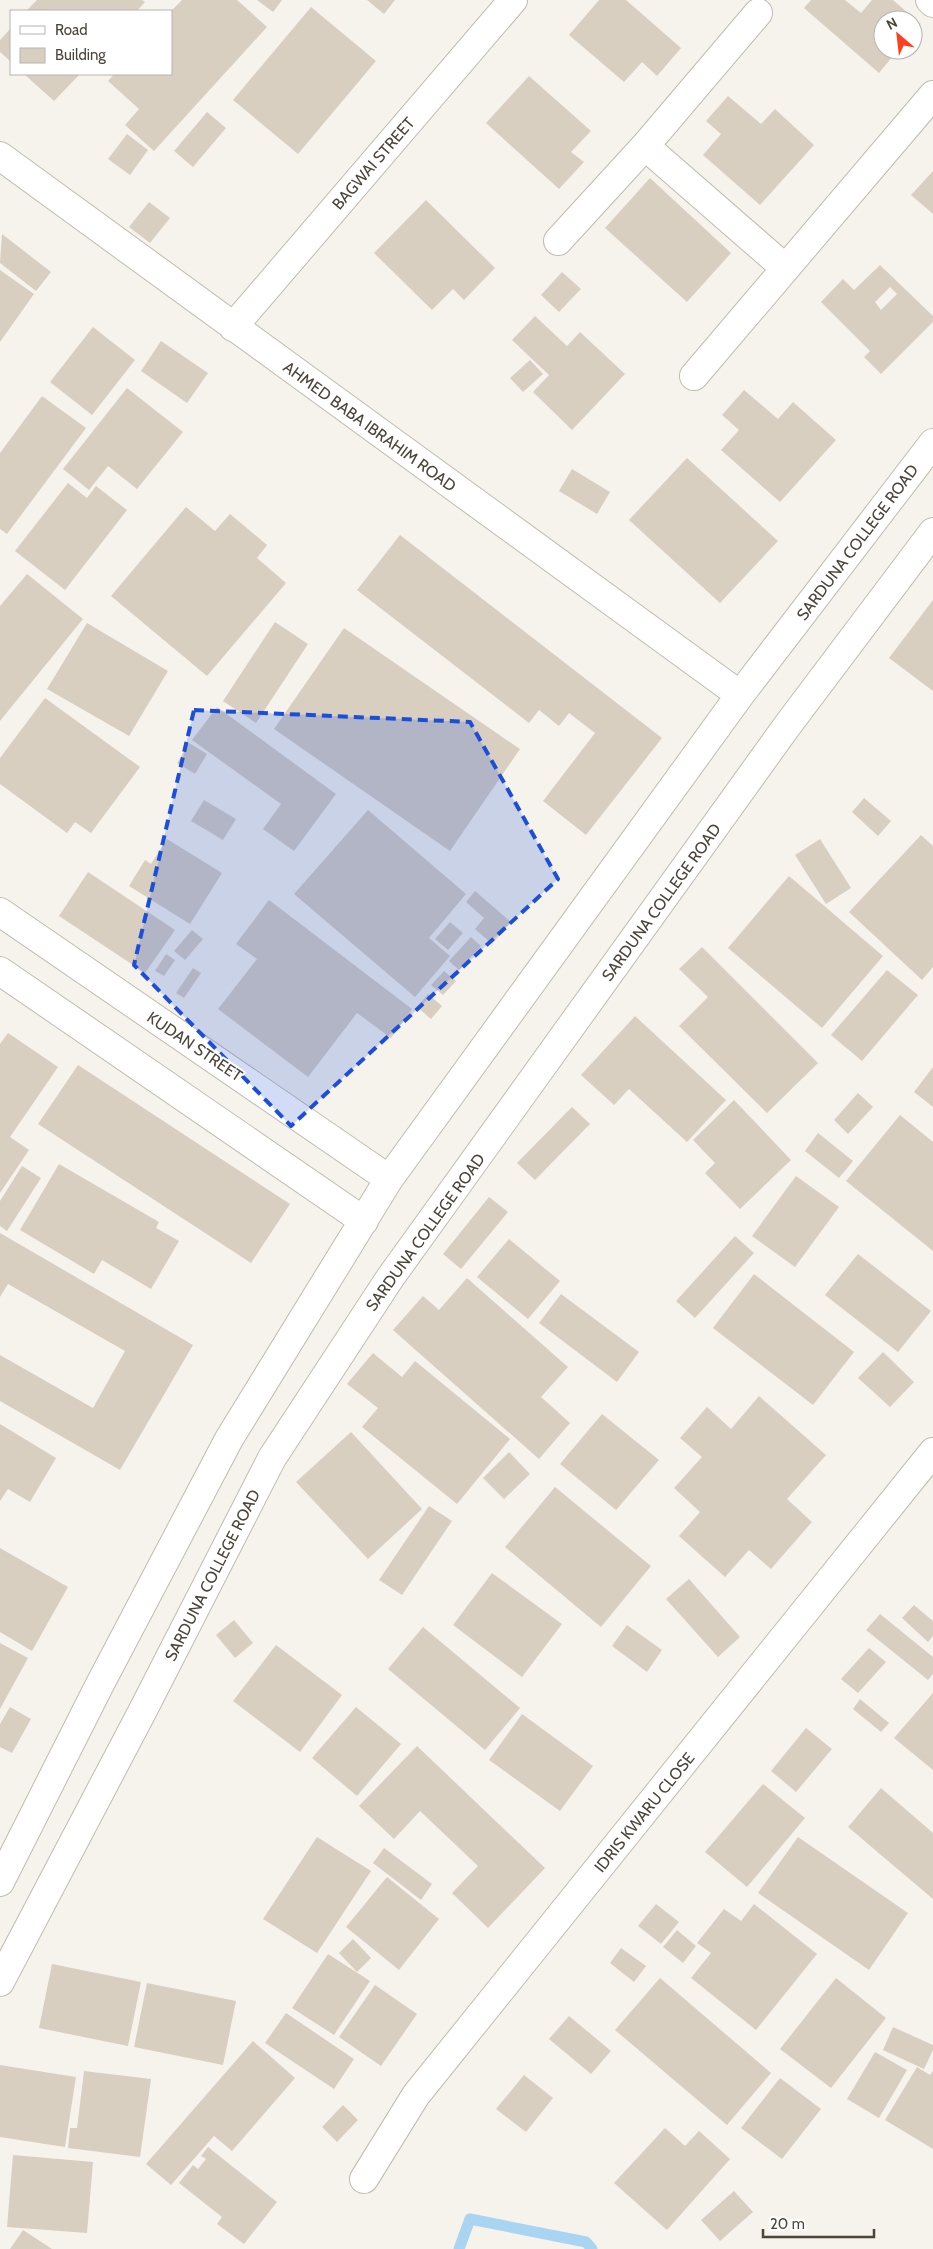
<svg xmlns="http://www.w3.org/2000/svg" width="933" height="2249" font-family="Cabin,sans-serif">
<rect width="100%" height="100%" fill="#f6f3ec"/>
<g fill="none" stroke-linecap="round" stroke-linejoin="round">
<path stroke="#a9d4f2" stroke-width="11" d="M 459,2249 L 470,2219 L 586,2242 L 592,2249"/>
</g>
<path fill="#d8cfc1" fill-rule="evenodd" d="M 37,0 L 142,0 L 145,2 L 137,11 L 26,11 Z
M 182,0 L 237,0 L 267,27 L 154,151 L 125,125 L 139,109 L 108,81 L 114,74 L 171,74 L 171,11 Z
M 257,0 L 282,0 L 273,12 Z
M 367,0 L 395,0 L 384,14 Z
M 599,0 L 626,0 L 681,48 L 657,76 L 642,62 L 624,82 L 569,35 Z
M 811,0 L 845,0 L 861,13 L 872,0 L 893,0 L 921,24 L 913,33 L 913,20 L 883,20 L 883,50 L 898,50 L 879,73 L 804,8 Z
M 311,7 L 376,61 L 298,154 L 233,100 Z
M 11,28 L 11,62 L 0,52 L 0,40 Z
M 24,74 L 80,74 L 54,101 Z
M 529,76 L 591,131 L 571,152 L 584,162 L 559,189 L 486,123 Z
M 728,96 L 761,124 L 775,109 L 814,145 L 760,205 L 703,155 L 721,134 L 706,121 Z
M 207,112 L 226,128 L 193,167 L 174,151 Z
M 127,134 L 148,150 L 130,175 L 108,159 Z
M 933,171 L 933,214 L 911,195 Z
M 650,178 L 731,253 L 687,302 L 605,228 Z
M 426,200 L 495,268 L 464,300 L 453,289 L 432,310 L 374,253 Z
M 149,202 L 170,218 L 150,243 L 129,227 Z
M 2,234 L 51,272 L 36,291 L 0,263 Z
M 880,265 L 933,316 L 933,322 L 881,374 L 864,357 L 870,351 L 821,302 L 843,279 L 854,290 ZM 890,287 L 897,294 L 881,310 L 875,302 Z
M 0,270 L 34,294 L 0,342 Z
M 562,272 L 581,289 L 559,312 L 541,295 Z
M 535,316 L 567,346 L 580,332 L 625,374 L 572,430 L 533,392 L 549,375 L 512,340 Z
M 93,327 L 135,360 L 92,415 L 50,382 Z
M 161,341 L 208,373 L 187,403 L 141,371 Z
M 530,360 L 543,374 L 523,392 L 510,378 Z
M 127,388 L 183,432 L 137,489 L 108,466 L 89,490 L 63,469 Z
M 744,390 L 778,419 L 793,402 L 836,440 L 780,502 L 721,450 L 739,430 L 722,415 Z
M 42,396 L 86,428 L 7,534 L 0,529 L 0,453 Z
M 687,458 L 778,541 L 720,603 L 629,520 Z
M 572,469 L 610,492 L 597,514 L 559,491 Z
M 68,483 L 87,498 L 96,486 L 127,510 L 65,590 L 15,551 Z
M 186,507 L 215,531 L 230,514 L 267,545 L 257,558 L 286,583 L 207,676 L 111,596 Z
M 400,535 L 662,738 L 586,835 L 543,801 L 595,733 L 569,713 L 559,726 L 539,710 L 529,723 L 357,590 Z
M 27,574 L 83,619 L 0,721 L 0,606 Z
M 933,600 L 933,691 L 889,658 Z
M 275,622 L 308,644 L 256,723 L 223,701 Z
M 87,623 L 168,671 L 129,736 L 47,689 Z
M 344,628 L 520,749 L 450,851 L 274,729 Z
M 45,698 L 140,767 L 91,833 L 75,822 L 67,833 L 0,784 L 0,758 Z
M 217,707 L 336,794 L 294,851 L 263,829 L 281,804 L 192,740 Z
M 189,743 L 207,754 L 195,774 L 177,763 Z
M 864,798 L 891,821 L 878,836 L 852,812 Z
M 204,800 L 236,819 L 223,840 L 191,821 Z
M 368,810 L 466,894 L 429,938 L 450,956 L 415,997 L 294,894 Z
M 921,835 L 933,846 L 933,967 L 922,980 L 849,912 Z
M 167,839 L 222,873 L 190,924 L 129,886 L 145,860 L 151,864 Z
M 820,839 L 851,888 L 826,904 L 795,855 Z
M 88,872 L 175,930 L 145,973 L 59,916 Z
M 789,876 L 883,956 L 822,1028 L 728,948 Z
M 475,891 L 511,922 L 492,944 L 475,929 L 484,918 L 466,902 Z
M 269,900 L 412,1009 L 391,1038 L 357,1013 L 308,1077 L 218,1009 L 257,959 L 236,944 Z
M 450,922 L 463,933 L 448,950 L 435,939 Z
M 192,930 L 203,939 L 185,960 L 174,951 Z
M 471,937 L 481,946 L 459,970 L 449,961 Z
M 702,947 L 818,1063 L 767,1113 L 679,1026 L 708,997 L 679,969 Z
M 166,954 L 175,960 L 164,976 L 155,971 Z
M 193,968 L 201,973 L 184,998 L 176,993 Z
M 887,970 L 918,995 L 862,1061 L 831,1035 Z
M 444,971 L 456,981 L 443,995 L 431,985 Z
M 428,994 L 442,1006 L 431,1019 L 417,1007 Z
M 635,1016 L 726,1100 L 687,1142 L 629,1089 L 614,1105 L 581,1075 Z
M 8,1033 L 58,1067 L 10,1137 L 29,1150 L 0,1193 L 0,1044 Z
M 78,1065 L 290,1204 L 251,1263 L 38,1124 Z
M 933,1067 L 933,1107 L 914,1092 Z
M 858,1093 L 873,1107 L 848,1134 L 834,1120 Z
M 734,1100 L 791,1160 L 740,1209 L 705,1173 L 715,1163 L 693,1140 Z
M 572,1107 L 590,1124 L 535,1180 L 517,1163 Z
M 900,1115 L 933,1142 L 933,1251 L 846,1181 Z
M 818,1133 L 853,1161 L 839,1178 L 805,1151 Z
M 59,1164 L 159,1222 L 156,1228 L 179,1241 L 151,1289 L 102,1260 L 94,1274 L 20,1230 Z
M 22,1166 L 41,1178 L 7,1231 L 0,1226 L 0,1201 Z
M 796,1176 L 839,1207 L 795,1267 L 752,1236 Z
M 489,1197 L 508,1212 L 461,1269 L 443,1254 Z
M 0,1233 L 193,1345 L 120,1470 L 0,1401 L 0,1355 L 93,1408 L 125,1351 L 8,1284 L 0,1297 Z
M 735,1236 L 754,1253 L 695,1318 L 676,1301 Z
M 509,1239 L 560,1281 L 528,1319 L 477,1277 Z
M 858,1254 L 931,1311 L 898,1352 L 825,1295 Z
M 754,1274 L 854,1352 L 813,1405 L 713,1328 Z
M 467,1278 L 568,1367 L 541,1397 L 570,1423 L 539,1459 L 393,1330 L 423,1296 L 439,1310 Z
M 561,1294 L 639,1352 L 617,1382 L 539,1323 Z
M 883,1352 L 914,1382 L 890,1407 L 858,1378 Z
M 373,1353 L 402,1377 L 415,1361 L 510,1439 L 457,1504 L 362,1427 L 378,1408 L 347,1384 Z
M 759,1396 L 826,1455 L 787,1499 L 812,1522 L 771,1569 L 749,1550 L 725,1577 L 679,1536 L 700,1512 L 674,1488 L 702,1457 L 680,1438 L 707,1407 L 731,1429 Z
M 602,1414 L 659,1460 L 616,1510 L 560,1464 Z
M 0,1424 L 56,1458 L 30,1502 L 8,1489 L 0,1501 Z
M 351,1432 L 422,1509 L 368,1559 L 296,1482 Z
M 509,1452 L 530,1474 L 504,1499 L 483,1478 Z
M 555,1487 L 651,1566 L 601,1627 L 505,1547 Z
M 429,1506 L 452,1521 L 402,1595 L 379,1580 Z
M 0,1548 L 68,1587 L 32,1651 L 0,1632 Z
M 492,1573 L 562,1624 L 522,1677 L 453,1625 Z
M 689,1579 L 740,1637 L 718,1657 L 666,1599 Z
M 914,1605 L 933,1621 L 933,1636 L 928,1642 L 902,1618 Z
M 880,1614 L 933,1657 L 933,1674 L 928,1680 L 866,1630 Z
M 234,1620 L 253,1643 L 235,1658 L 216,1635 Z
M 627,1625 L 662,1650 L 647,1672 L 612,1646 Z
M 423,1627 L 520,1708 L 485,1750 L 388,1669 Z
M 0,1643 L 28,1658 L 0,1709 Z
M 276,1645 L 342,1695 L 300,1752 L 233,1701 Z
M 869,1648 L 886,1662 L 858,1693 L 841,1679 Z
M 933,1693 L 933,1770 L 894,1738 Z
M 860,1699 L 889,1723 L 881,1732 L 853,1709 Z
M 10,1707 L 31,1719 L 12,1753 L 0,1747 L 0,1724 Z
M 356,1707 L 401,1744 L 357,1796 L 312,1758 Z
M 522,1714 L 593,1766 L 560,1811 L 489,1760 Z
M 806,1728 L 832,1749 L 796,1792 L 771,1771 Z
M 417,1746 L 545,1868 L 488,1928 L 452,1893 L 478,1866 L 420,1811 L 394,1839 L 359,1806 Z
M 763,1784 L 805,1818 L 747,1887 L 705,1852 Z
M 881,1788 L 933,1833 L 933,1899 L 848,1827 Z
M 317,1837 L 371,1871 L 317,1953 L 263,1919 Z
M 798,1837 L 908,1913 L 869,1970 L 758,1893 Z
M 384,1848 L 432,1884 L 421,1900 L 373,1863 Z
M 387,1877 L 439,1919 L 399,1970 L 346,1927 Z
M 656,1904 L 679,1922 L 661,1944 L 638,1926 Z
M 754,1904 L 817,1954 L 756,2030 L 691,1978 L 711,1953 L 697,1943 L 724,1909 L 741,1921 Z
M 677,1930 L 696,1946 L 683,1963 L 663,1947 Z
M 353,1939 L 371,1958 L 357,1972 L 339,1953 Z
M 621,1948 L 646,1966 L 634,1982 L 610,1963 Z
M 328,1954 L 370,1981 L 334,2035 L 292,2008 Z
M 52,1964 L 141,1982 L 128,2046 L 39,2028 Z
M 660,1978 L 771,2073 L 727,2125 L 615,2030 Z
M 836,1978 L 886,2018 L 831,2088 L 780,2049 Z
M 147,1983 L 236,2001 L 223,2065 L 134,2047 Z
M 375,1985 L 417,2014 L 381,2066 L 339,2037 Z
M 286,2013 L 354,2059 L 334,2089 L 265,2043 Z
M 569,2016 L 611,2051 L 591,2074 L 549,2039 Z
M 893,2027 L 933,2045 L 933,2050 L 924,2069 L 883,2050 Z
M 253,2041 L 295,2078 L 232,2151 L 214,2136 L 171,2185 L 146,2164 Z
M 875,2052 L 907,2070 L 879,2118 L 847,2099 Z
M 0,2065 L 76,2077 L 65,2147 L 0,2137 Z
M 917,2067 L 930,2075 L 933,2071 L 933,2149 L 885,2120 Z
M 84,2071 L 151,2079 L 140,2157 L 68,2148 L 70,2128 L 77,2128 Z
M 524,2075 L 553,2098 L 526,2132 L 496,2109 Z
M 780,2078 L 821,2109 L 782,2159 L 741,2128 Z
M 343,2105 L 358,2120 L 337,2142 L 322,2127 Z
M 665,2128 L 685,2146 L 699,2131 L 730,2159 L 667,2230 L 614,2183 Z
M 208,2147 L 277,2202 L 244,2244 L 217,2224 L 222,2217 L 179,2183 L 193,2165 L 198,2169 L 206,2159 L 201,2156 Z
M 13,2155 L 93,2162 L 87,2233 L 7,2227 Z
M 734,2191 L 753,2212 L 720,2241 L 701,2220 Z
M 23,2230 L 52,2249 L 10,2249 Z"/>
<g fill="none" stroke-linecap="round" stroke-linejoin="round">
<defs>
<path id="minor" d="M 930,0 L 933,3
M 645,146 L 785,268
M 558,241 L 645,146 L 758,13
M 694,376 L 933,95
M 364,2179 L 416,2095 L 933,1452"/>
<path id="tertiary" d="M 0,156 L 740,695
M 233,327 L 513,0
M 0,912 L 389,1179
M 0,971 L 364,1221
M 0,1882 L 99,1686 L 229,1439 L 389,1179 L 740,695 L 933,443
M 0,1982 L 142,1712 L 272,1458 L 390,1278 L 787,726 L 933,532"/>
</defs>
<use href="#minor" stroke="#c2bbae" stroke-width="30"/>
<use href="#tertiary" stroke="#c2bbae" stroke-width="30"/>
<use href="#minor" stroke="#fff" stroke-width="28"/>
<use href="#tertiary" stroke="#fff" stroke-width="28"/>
</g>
<path fill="#1d4ed8" fill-opacity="0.2" stroke="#1d4ed8" stroke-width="4" stroke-dasharray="10 6" stroke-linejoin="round" d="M 194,710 L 470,722 L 558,879 L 291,1126 L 134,965 Z"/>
<g text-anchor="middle" stroke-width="4" stroke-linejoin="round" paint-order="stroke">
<g font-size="16" fill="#4b4439" stroke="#fff">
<text transform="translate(373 163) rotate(-49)" y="6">BAGWAI STREET</text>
<text transform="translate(370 426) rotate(36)" y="6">AHMED BABA IBRAHIM ROAD</text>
<text transform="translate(857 542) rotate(-53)" y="6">SARDUNA COLLEGE ROAD</text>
<text transform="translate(661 902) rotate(-54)" y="6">SARDUNA COLLEGE ROAD</text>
<text transform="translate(195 1046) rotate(34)" y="6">KUDAN STREET</text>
<text transform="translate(425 1232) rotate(-54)" y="6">SARDUNA COLLEGE ROAD</text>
<text transform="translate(212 1575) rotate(-63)" y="6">SARDUNA COLLEGE ROAD</text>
<text transform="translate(644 1812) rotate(-51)" y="6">IDRIS KWARU CLOSE</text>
</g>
</g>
<rect x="10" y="10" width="162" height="65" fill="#ffffff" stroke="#b7b4b0"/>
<rect x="20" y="26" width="25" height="8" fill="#ffffff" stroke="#b7b4b0"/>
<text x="55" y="35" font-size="15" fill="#4b4439">Road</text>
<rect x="20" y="48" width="25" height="15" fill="#d8cfc1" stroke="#b7b4b0"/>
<text x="55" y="60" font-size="15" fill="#4b4439">Building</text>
<g transform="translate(898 35) rotate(332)"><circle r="24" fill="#ffffff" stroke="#b7b4b0"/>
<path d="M0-4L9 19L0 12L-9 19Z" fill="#fc3f1d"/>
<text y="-8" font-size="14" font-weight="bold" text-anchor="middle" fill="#4b4439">N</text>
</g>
<path d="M763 2229v8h111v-8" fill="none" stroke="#4b4439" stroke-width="2.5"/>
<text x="770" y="2229" font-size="15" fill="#4b4439" stroke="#ffffff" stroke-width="4" paint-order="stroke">20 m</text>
</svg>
